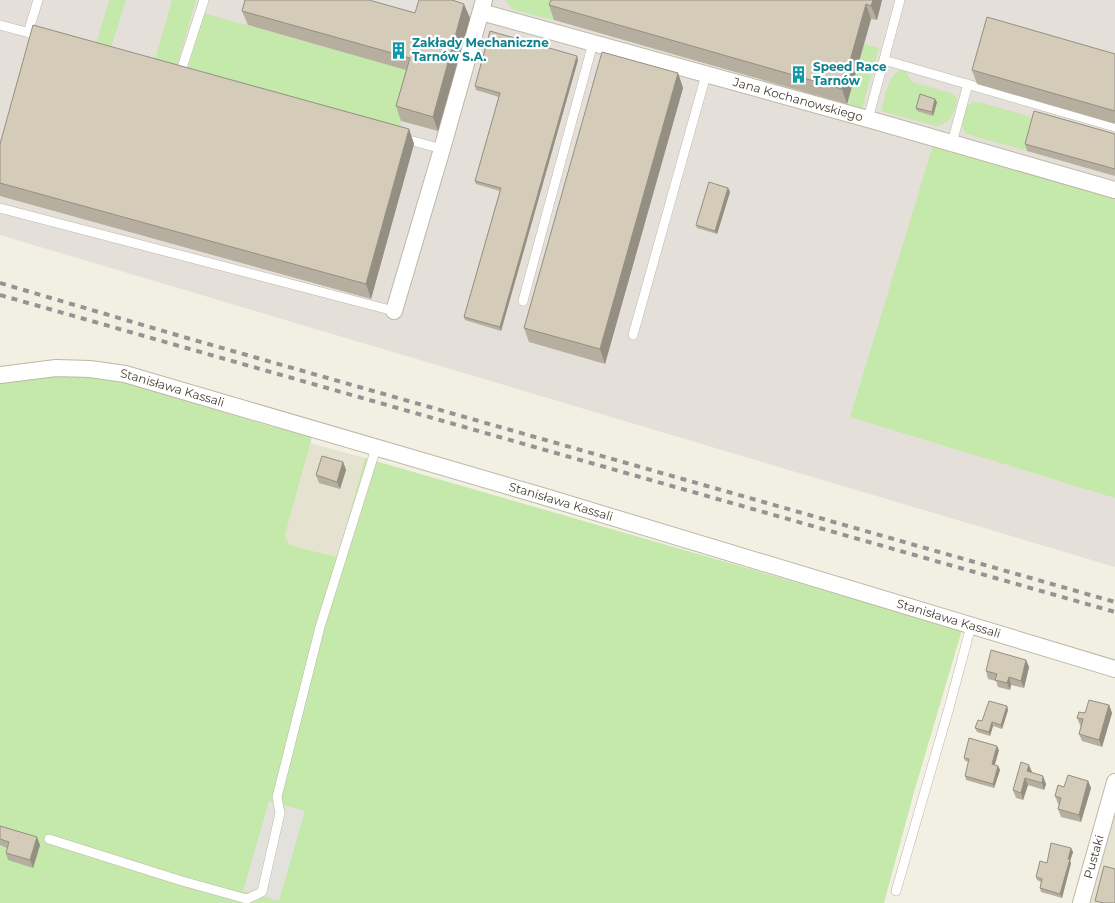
<svg xmlns="http://www.w3.org/2000/svg" width="1115" height="903" font-family="Montserrat,sans-serif">
<rect width="100%" height="100%" fill="#f2efe3"/>
<path fill="#e6e2d1" d="M 310,443 L 365,458 L 337,557 L 288,545 L 285,535 Z
M 1115,782 L 1115,903 L 1081,903 Z"/>
<path fill="#e4e0d9" d="M 0,0 L 1115,0 L 1115,567 L 0,235 Z"/>
<path fill="#c5e8ab" d="M 109,0 L 126,0 L 111,48 L 96,44 Z
M 172,0 L 196,0 L 176,69 L 154,63 Z
M 505,0 L 560,0 L 554,20 L 514,10 L 511,7 Z
M 203,13 L 415,72 L 399,130 L 187,72 Z
M 864,44 L 879,48 L 862,108 L 847,104 Z
M 901,70 L 906,71 L 912,82 L 950,93 L 954,95 L 957,99 C 955,113 950,125 936,126 L 881,111 C 885,99 888,74 901,70 Z
M 973,102 L 983,103 L 1037,119 L 1027,151 L 967,134 C 957,126 962,106 973,102 Z
M 934,142 L 1115,198 L 1115,498 L 850,417 Z
M 60,373 L 94,374 L 128,383 L 259,423 L 312,437 L 285,535 L 289,545 L 337,557 L 365,458 L 962,630 L 914,792 L 884,903 L 0,903 L 0,380 Z"/>
<path fill="#e2e1dc" d="M 353,0 L 428,0 L 422,20 Z
M 269,801 L 305,811 L 279,901 L 243,891 Z"/>
<g fill="none" stroke-linecap="round" stroke-linejoin="round">
<defs>
<path id="lane" d="M 0,25 L 41,36
M 28,33 L 38,0
M 884,60 L 1115,127
M 180,74 L 204,0
M 868,119 L 900,0
M 402,138 L 442,149
M 952,143 L 968,84
M 0,208 L 394,311
M 523,301 L 593,43
M 633,335 L 706,75
M 49,839 L 182,881 L 247,899 L 262,892 L 280,813 L 277,797 L 320,627 L 376,448
M 896,891 L 949,708 L 971,626"/>
<g id="street">
<path id="s1" d="M 481,12 L 868,119 L 1115,190"/>
<path d="M 394,311 L 442,149 L 484,0"/>
<path id="s2" d="M 0,375 L 56,368 L 90,369 L 125,374 L 542,496 L 1115,669"/>
<path id="s3" d="M 1081,903 L 1115,782"/>
</g>
</defs>
<use href="#lane" stroke="#bdb8a6" stroke-width="10"/>
<use href="#street" stroke="#bdb8a6" stroke-width="18"/>
<use href="#lane" stroke="#fff" stroke-width="9"/>
<use href="#street" stroke="#fff" stroke-width="16"/>
<path stroke="#949494" stroke-width="4" stroke-dasharray="6 6" stroke-linecap="butt" d="M 0,283 L 187,338 L 1115,602
M 0,295 L 1115,612"/>
</g>
<path fill="#b6af9f" d="M 882,0 L 877,20 L 871,19 L 847,104 L 554,20 L 549,5 Z
M 242,11 L 415,13 L 470,18 L 438,131 L 401,121 L 396,106 L 406,70 L 248,25 Z
M 1115,54 L 1115,124 L 977,84 L 972,70 Z
M 578,60 L 501,331 L 465,320 L 464,317 L 500,191 L 476,184 L 475,181 L 499,97 L 476,90 L 475,86 Z
M 678,73 L 683,88 L 605,364 L 529,342 L 524,328 Z
M 937,102 L 933,116 L 917,111 L 916,108 Z
M 409,129 L 414,144 L 371,299 L 0,196 L 0,144 Z
M 1115,134 L 1115,176 L 1027,151 L 1025,144 Z
M 728,188 L 730,192 L 717,234 L 697,228 L 696,225 Z
M 343,462 L 346,470 L 340,489 L 319,483 L 316,475 Z
M 1026,660 L 1029,667 L 1024,688 L 1011,685 L 1010,690 L 998,687 L 996,681 L 988,679 L 986,671 Z
M 1109,705 L 1112,713 L 1102,747 L 1082,741 L 1079,734 L 1081,726 L 1080,725 L 1077,718 L 1085,713 Z
M 1007,706 L 1008,710 L 1002,729 L 993,726 L 990,736 L 977,732 L 975,728 L 982,721 Z
M 999,750 L 994,765 L 998,766 L 1000,770 L 994,788 L 966,780 L 965,776 L 969,762 L 965,761 L 964,758 Z
M 1032,772 L 1046,784 L 1044,790 L 1028,785 L 1023,800 L 1016,798 L 1013,790 Z
M 1088,781 L 1091,788 L 1081,822 L 1061,817 L 1058,809 L 1059,804 L 1058,804 L 1055,796 L 1064,787 Z
M 0,826 L 40,845 L 33,868 L 8,860 L 6,853 L 7,848 L 0,845 Z
M 1071,848 L 1073,852 L 1070,861 L 1071,863 L 1062,898 L 1041,892 L 1040,888 L 1041,882 L 1037,880 L 1036,877 L 1047,863 Z"/>
<path fill="#948f82" d="M 873,0 L 882,0 L 877,20 L 871,6 Z
M 464,4 L 470,18 L 438,131 L 433,117 Z
M 866,4 L 871,19 L 847,104 L 842,89 Z
M 577,56 L 578,60 L 501,331 L 500,327 Z
M 678,73 L 683,88 L 605,364 L 600,349 Z
M 935,99 L 937,102 L 933,116 L 932,112 Z
M 409,129 L 414,144 L 371,299 L 366,284 Z
M 728,188 L 730,192 L 717,234 L 715,231 Z
M 343,462 L 346,470 L 340,489 L 337,482 Z
M 1026,660 L 1029,667 L 1024,688 L 1021,681 Z
M 1009,677 L 1011,685 L 1010,690 L 1007,683 Z
M 1109,705 L 1112,713 L 1102,747 L 1099,740 Z
M 1007,706 L 1008,710 L 1002,729 L 1001,725 Z
M 992,722 L 993,726 L 990,736 L 989,732 Z
M 997,746 L 999,750 L 994,768 L 992,764 Z
M 1029,765 L 1032,772 L 1030,779 L 1027,771 Z
M 998,766 L 1000,770 L 994,788 L 993,784 Z
M 1043,776 L 1046,784 L 1044,790 L 1042,783 Z
M 1025,778 L 1028,785 L 1023,800 L 1021,793 Z
M 1088,781 L 1091,788 L 1081,822 L 1079,815 Z
M 37,837 L 40,845 L 33,868 L 30,860 Z
M 1071,848 L 1073,852 L 1070,861 L 1071,863 L 1062,898 L 1060,894 Z"/>
<path fill="#d4ccb9" stroke="#948f82" d="M 245,0 L 369,0 L 415,13 L 419,0 L 452,0 L 464,4 L 433,117 L 396,106 L 410,58 L 242,11 Z
M 551,0 L 873,0 L 871,6 L 866,4 L 842,89 L 549,5 Z
M 987,17 L 1115,54 L 1115,111 L 972,70 Z
M 33,25 L 409,129 L 366,284 L 0,183 L 0,144 Z
M 490,31 L 577,56 L 500,327 L 464,317 L 501,188 L 475,181 L 500,93 L 475,86 Z
M 602,52 L 678,73 L 600,349 L 524,328 Z
M 920,94 L 935,99 L 932,112 L 916,108 Z
M 1034,111 L 1115,134 L 1115,169 L 1025,144 Z
M 709,182 L 728,188 L 715,231 L 696,225 Z
M 322,456 L 343,462 L 337,482 L 316,475 Z
M 991,650 L 1026,660 L 1021,681 L 1009,677 L 1007,683 L 995,680 L 997,674 L 986,671 Z
M 1089,700 L 1109,705 L 1099,740 L 1079,734 L 1083,719 L 1077,718 L 1079,712 L 1085,713 Z
M 989,701 L 1007,706 L 1001,725 L 992,722 L 989,732 L 975,728 L 978,720 L 982,721 Z
M 969,738 L 997,746 L 992,764 L 998,766 L 993,784 L 965,776 L 969,759 L 964,758 Z
M 1021,762 L 1029,765 L 1027,771 L 1043,776 L 1042,783 L 1025,778 L 1021,793 L 1013,790 Z
M 1068,775 L 1088,781 L 1079,815 L 1058,809 L 1061,798 L 1055,796 L 1058,785 L 1064,787 Z
M 0,826 L 37,837 L 30,860 L 6,853 L 9,842 L 0,839 Z
M 1051,843 L 1071,848 L 1068,859 L 1070,859 L 1060,894 L 1040,888 L 1042,879 L 1036,877 L 1040,861 L 1047,863 Z
M 1104,866 L 1115,869 L 1115,903 L 1104,903 L 1095,901 Z"/>
<defs>
<symbol id="building-bare" viewBox="-9 -9 18 18"><path d="M-4-6H4V6H1V3H-1V6H-4ZM-2.5-4.3h1.7v1.8h-1.7ZM.8-4.3h1.7v1.8H.8ZM-2.5-1h1.7V.8h-1.7ZM.8-1h1.7V.8H.8Z" fill="#0f9aa8" stroke="#fff" stroke-width="2.5" paint-order="stroke"/></symbol>
</defs>
<g fill-rule="evenodd">
<use href="#building-bare" x="386" y="38" width="25" height="25"/>
<use href="#building-bare" x="786" y="62" width="25" height="25"/>
</g>
<g text-anchor="middle" stroke-width="4.5" stroke-linejoin="round" paint-order="stroke">
<g font-size="12" font-weight="bold" fill="#0d838f" stroke="#fff" text-anchor="start">
<text x="412" y="47">Zakłady Mechaniczne<tspan x="412" dy="14">Tarnów S.A.</tspan></text>
<text x="813" y="71">Speed Race<tspan x="813" dy="14">Tarnów</tspan></text>
</g>
<g font-size="12" fill="#443f33" stroke="#fff">
<text dy="4" stroke="none"><textPath href="#s1" startOffset="329">Jana Kochanowskiego</textPath></text>
<text dy="4" stroke="none"><textPath href="#s2" startOffset="175">Stanisława Kassali</textPath></text>
<text dy="4" stroke="none"><textPath href="#s2" startOffset="580">Stanisława Kassali</textPath></text>
<text dy="4" stroke="none"><textPath href="#s2" startOffset="985">Stanisława Kassali</textPath></text>
<text dy="4" stroke="none"><textPath href="#s3" startOffset="48">Pustaki</textPath></text>
</g>
</g>
</svg>
